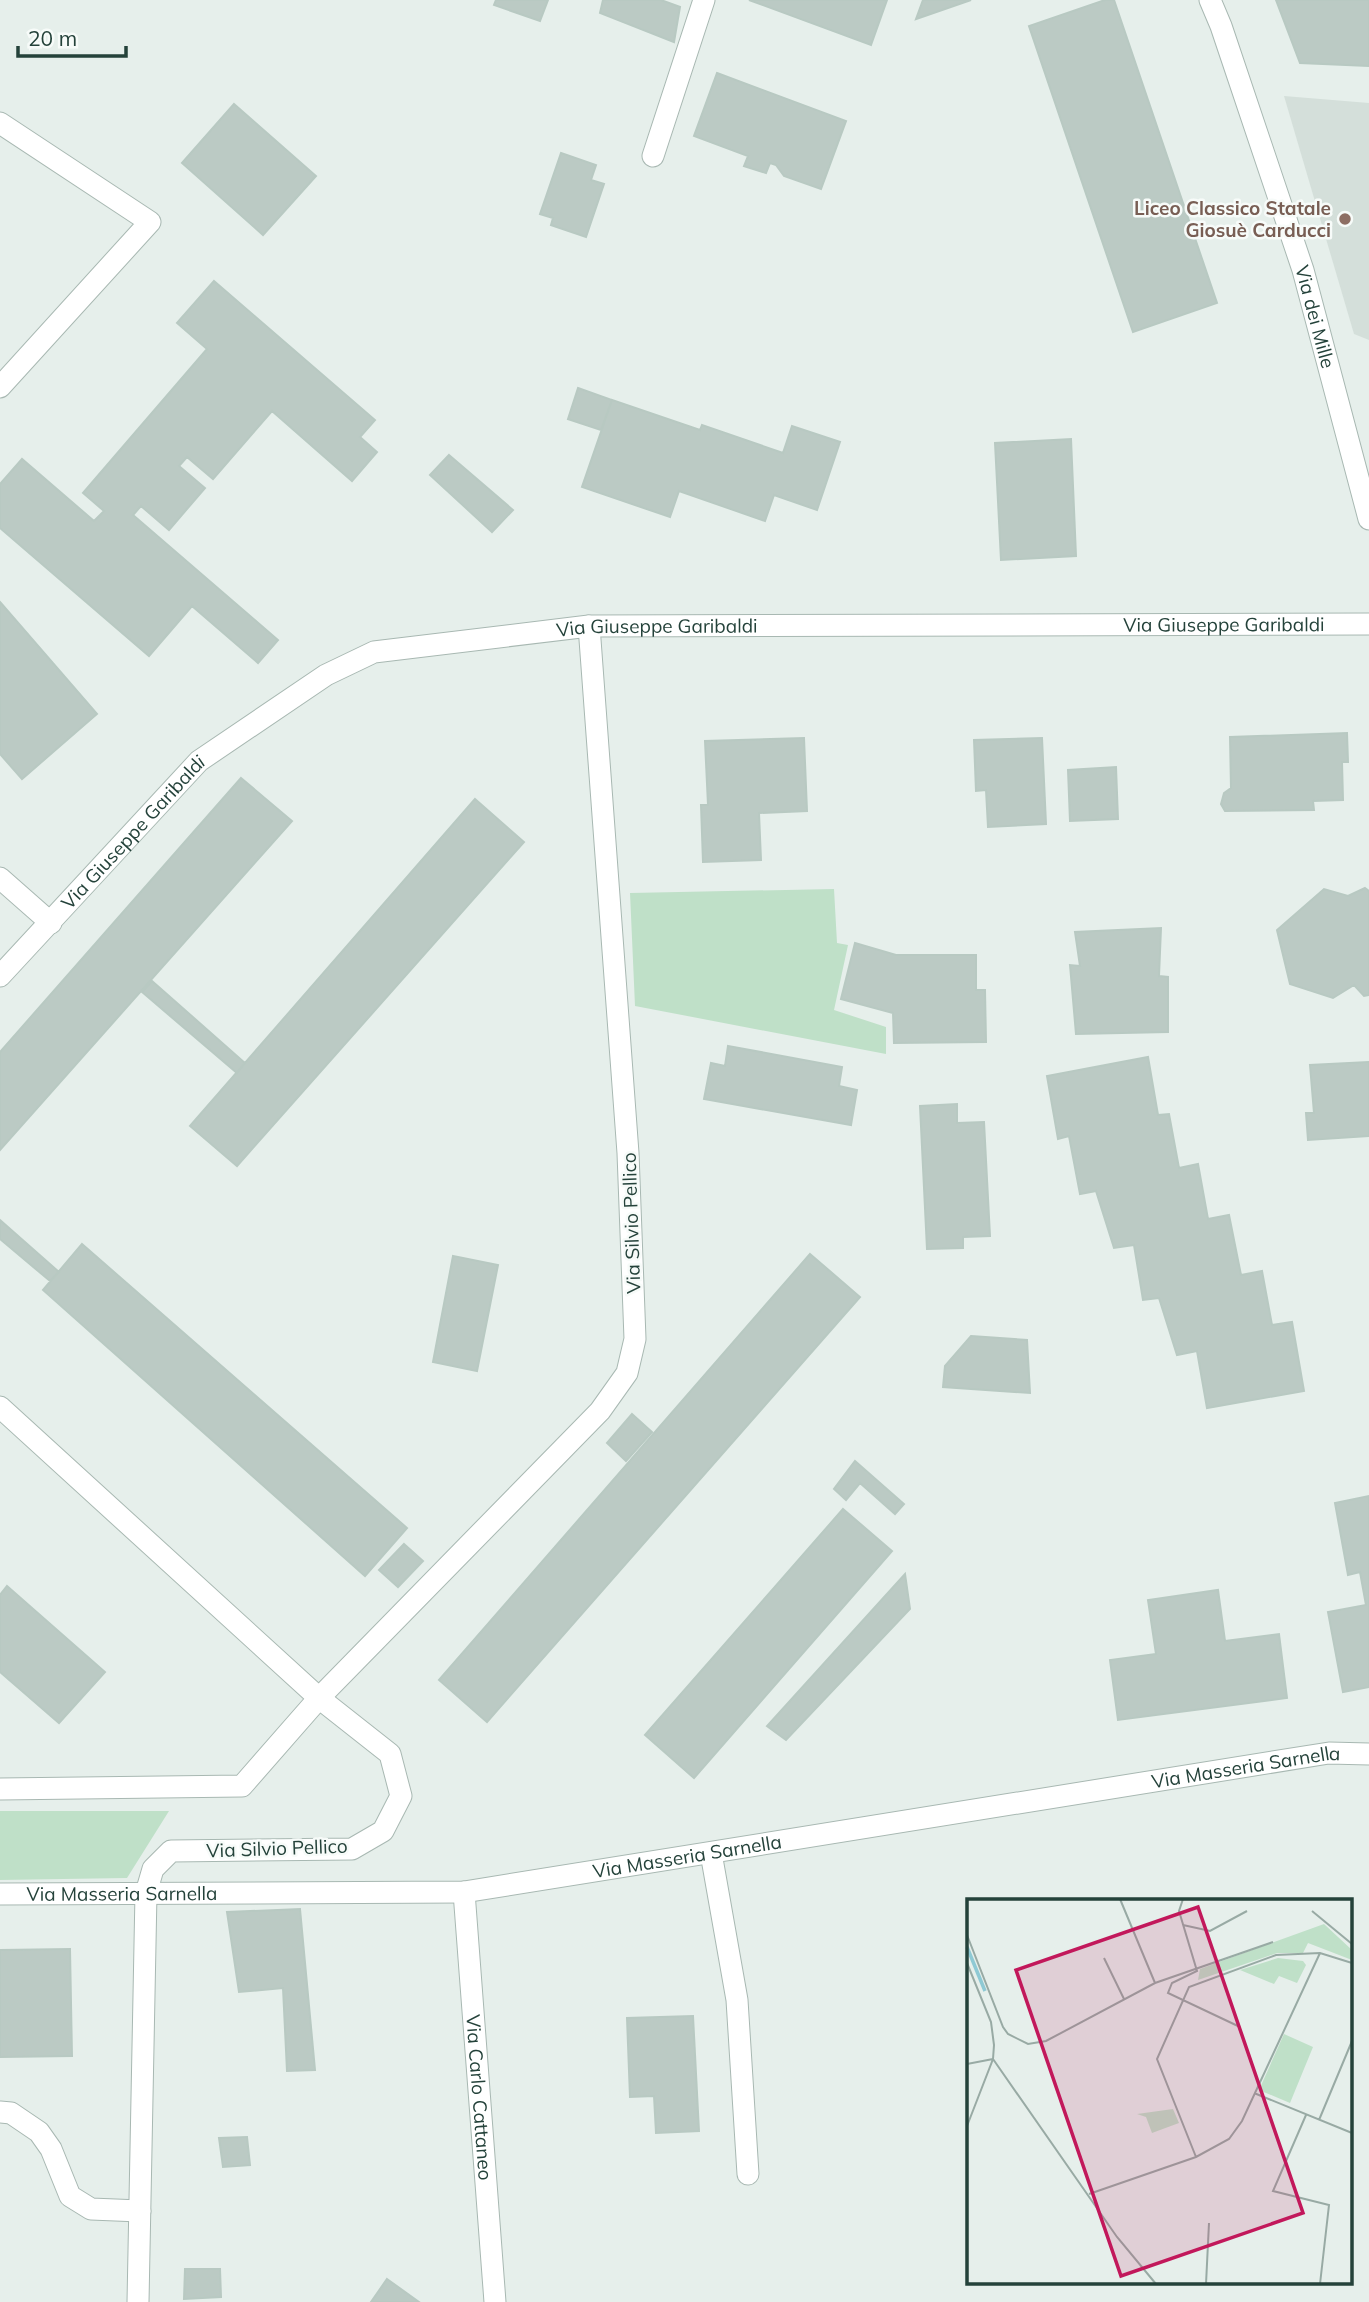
<svg xmlns="http://www.w3.org/2000/svg" width="1369" height="2302" font-family="Mulish,sans-serif">
<rect width="100%" height="100%" fill="#e6efeb"/>
<path fill="#d4dfda" d="M 1284,96 L 1369,103 L 1369,340 L 1354,334 Z"/>
<path fill="#bfe0c8" d="M 834,889 L 837,943 L 848,945 L 834,1010 L 886,1027 L 886,1054 L 635,1006 L 630,893 Z
M 0,1811 L 169,1811 L 127,1878 L 0,1880 Z"/>
<path fill="#bbcac4" stroke="#b8c9c2" stroke-width="2" d="M 496,0 L 548,0 L 540,21 L 494,5 Z
M 603,0 L 661,0 L 680,7 L 674,42 L 600,13 Z
M 749,0 L 887,0 L 871,45 Z
M 923,0 L 971,0 L 916,19 Z
M 1105,0 L 1114,0 L 1217,303 L 1133,332 L 1029,26 Z
M 1276,0 L 1369,0 L 1369,66 L 1300,63 Z
M 717,73 L 846,121 L 821,189 L 784,176 L 776,165 L 770,163 L 766,173 L 744,166 L 748,156 L 694,136 Z
M 234,104 L 316,176 L 263,235 L 182,163 Z
M 561,153 L 596,165 L 591,180 L 604,184 L 586,237 L 551,225 L 553,218 L 540,214 Z
M 214,281 L 375,420 L 360,437 L 377,452 L 352,481 L 272,411 L 213,479 L 187,457 L 179,466 L 205,488 L 169,530 L 141,506 L 133,515 L 278,640 L 258,663 L 192,606 L 149,656 L 0,528 L 0,484 L 22,459 L 94,521 L 104,511 L 83,493 L 207,349 L 177,323 Z
M 578,388 L 612,400 L 601,430 L 568,419 Z
M 612,400 L 700,430 L 702,425 L 783,453 L 792,426 L 840,442 L 817,510 L 774,495 L 765,521 L 679,491 L 670,517 L 582,487 Z
M 1071,439 L 1076,556 L 1001,560 L 995,443 Z
M 449,455 L 513,510 L 492,532 L 430,475 Z
M 0,602 L 97,714 L 22,779 L 0,754 Z
M 1347,733 L 1348,762 L 1342,762 L 1343,800 L 1313,801 L 1314,810 L 1225,811 L 1221,804 L 1224,793 L 1231,788 L 1230,737 Z
M 804,738 L 807,811 L 759,813 L 761,860 L 703,862 L 701,805 L 708,805 L 705,741 Z
M 1042,738 L 1046,824 L 988,827 L 986,790 L 976,791 L 974,740 Z
M 1116,767 L 1118,819 L 1070,821 L 1068,770 Z
M 241,778 L 292,821 L 0,1150 L 0,1052 Z
M 475,799 L 524,842 L 237,1166 L 190,1126 Z
M 1365,888 L 1369,891 L 1369,995 L 1364,996 L 1354,985 L 1333,998 L 1290,984 L 1277,930 L 1324,889 L 1348,896 Z
M 1161,928 L 1159,976 L 1168,977 L 1168,1032 L 1076,1034 L 1070,965 L 1080,966 L 1075,932 Z
M 855,943 L 896,955 L 976,955 L 976,990 L 985,990 L 986,1042 L 894,1043 L 893,1013 L 841,999 Z
M 152,981 L 245,1063 L 237,1073 L 142,992 Z
M 728,1046 L 842,1067 L 839,1086 L 857,1090 L 851,1125 L 704,1099 L 711,1063 L 725,1066 Z
M 1148,1057 L 1158,1115 L 1169,1114 L 1179,1168 L 1198,1164 L 1208,1219 L 1229,1215 L 1241,1275 L 1262,1271 L 1272,1325 L 1292,1322 L 1304,1391 L 1207,1408 L 1197,1351 L 1177,1355 L 1159,1298 L 1143,1300 L 1134,1245 L 1114,1248 L 1096,1191 L 1080,1194 L 1069,1136 L 1058,1139 L 1047,1076 Z
M 1369,1062 L 1369,1136 L 1308,1140 L 1306,1113 L 1314,1113 L 1310,1065 Z
M 957,1104 L 957,1123 L 984,1122 L 990,1236 L 963,1237 L 963,1248 L 927,1249 L 920,1106 Z
M 0,1220 L 59,1272 L 50,1281 L 0,1239 Z
M 82,1244 L 407,1528 L 365,1576 L 43,1290 Z
M 810,1254 L 860,1297 L 487,1722 L 439,1680 Z
M 453,1256 L 498,1265 L 477,1371 L 433,1362 Z
M 971,1336 L 1027,1340 L 1030,1393 L 943,1387 L 945,1366 Z
M 632,1414 L 652,1432 L 626,1461 L 607,1443 Z
M 855,1461 L 904,1504 L 895,1514 L 860,1483 L 846,1500 L 834,1489 Z
M 1369,1496 L 1369,1687 L 1343,1692 L 1328,1612 L 1366,1605 L 1360,1572 L 1348,1575 L 1335,1503 Z
M 843,1509 L 892,1551 L 694,1778 L 645,1735 Z
M 404,1544 L 423,1561 L 398,1587 L 379,1570 Z
M 905,1574 L 910,1609 L 786,1740 L 767,1726 Z
M 7,1586 L 105,1672 L 59,1723 L 0,1672 L 0,1595 Z
M 1218,1590 L 1225,1641 L 1279,1634 L 1287,1698 L 1118,1720 L 1110,1660 L 1156,1654 L 1148,1600 Z
M 300,1909 L 315,2070 L 287,2071 L 283,1988 L 239,1992 L 227,1912 Z
M 70,1949 L 72,2056 L 0,2057 L 0,1950 Z
M 693,2016 L 699,2131 L 656,2133 L 654,2096 L 630,2097 L 627,2018 Z
M 247,2137 L 250,2165 L 223,2167 L 219,2138 Z
M 185,2269 L 220,2269 L 221,2297 L 184,2299 Z
M 387,2279 L 419,2302 L 371,2302 Z"/>
<g fill="none" stroke-linecap="round" stroke-linejoin="round">
<defs>
<g id="minor">
<path id="s1" d="M 1210,0 L 1221,26 L 1303,270 L 1369,519"/>
<path d="M 0,123 L 150,222 L 0,387"/>
<path d="M 653,156 L 704,0"/>
<path d="M 0,878 L 51,923"/>
<path id="s2" d="M 0,976 L 199,761 L 326,675 L 374,652 L 589,626 L 1369,624"/>
<path d="M 0,1407 L 319,1698 L 390,1754 L 401,1796 L 383,1831 L 352,1849 L 171,1851 L 153,1869 L 146,1893 L 138,2302"/>
<path d="M 0,1789 L 242,1786 L 319,1698 L 600,1411 L 627,1373 L 635,1339 L 628,1153 L 589,626"/>
<path d="M 711,1853 L 737,2000 L 748,2174"/>
<path id="s3" d="M 464,1892 L 495,2302"/>
<path id="s4" d="M 0,1894 L 464,1892 L 1329,1753 L 1369,1754"/>
<path d="M 0,2112 L 11,2113 L 39,2132 L 51,2149 L 70,2196 L 91,2209 L 140,2211"/>
</g>
</defs>
<use href="#minor" stroke="#a8b8b2" stroke-width="23"/>
<use href="#minor" stroke="#fff" stroke-width="21"/>
</g>
<circle fill="#8d6e63" stroke="#f7fbf9" stroke-width="2.5" cx="1345" cy="219" r="7"/>
<g text-anchor="middle" stroke-width="5" stroke-linejoin="round" paint-order="stroke">
<g font-size="19" font-weight="bold" fill="#785e54" stroke="#f7fbf9" text-anchor="end">
<text x="1331" y="215">Liceo Classico Statale<tspan x="1331" dy="22">Giosuè Carducci</tspan></text>
</g>
<g font-size="19" fill="#24423a" stroke="#f7fbf9">
<text dy="7" stroke="none"><textPath href="#s1" startOffset="334">Via dei Mille</textPath></text>
<text dy="7" stroke="none"><textPath href="#s2" startOffset="1351">Via Giuseppe Garibaldi</textPath></text>
<text dy="7" stroke="none"><textPath href="#s2" startOffset="784">Via Giuseppe Garibaldi</textPath></text>
<text dy="7" stroke="none"><textPath href="#s2" startOffset="196">Via Giuseppe Garibaldi</textPath></text>
<text transform="translate(631 1223) rotate(-92)" y="7">Via Silvio Pellico</text>
<text dy="7" stroke="none"><textPath href="#s4" startOffset="1256">Via Masseria Sarnella</textPath></text>
<text transform="translate(277 1848) rotate(-2)" y="7">Via Silvio Pellico</text>
<text dy="7" stroke="none"><textPath href="#s4" startOffset="690">Via Masseria Sarnella</textPath></text>
<text dy="7" stroke="none"><textPath href="#s4" startOffset="122">Via Masseria Sarnella</textPath></text>
<text dy="7" stroke="none"><textPath href="#s3" startOffset="206">Via Carlo Cattaneo</textPath></text>
</g>
</g>
<g transform="translate(967 1899)">
<rect width="385" height="385" fill="#e6efeb"/>
<path d="M 357,25 L 385,51 L 385,61 L 341,44 L 336,54 L 310,54 L 231,81 L 233,70 ZM 311,59 L 336,62 L 339,66 L 330,84 L 312,77 L 307,85 L 273,71 ZM 317,135 L 346,148 L 323,204 L 292,191 ZM 206,210 L 212,224 L 185,234 L 179,218 L 170,215 Z" fill="#bfe0c8"/>
<path fill="none" stroke="#8ec9d4" stroke-width="3.5" d="M 0,48 L 18,92"/>
<path fill="none" stroke="#98aaa4" stroke-width="2" d="M 153,0 L 188,84M 216,0 L 212,12 L 230,72 L 205,84 L 201,94 L 273,128M 345,12 L 385,45M 216,26 L 243,32 L 280,12M 0,36 L 36,128 L 41,135 L 61,145 L 79,142 L 188,84 L 306,43M 137,59 L 157,100M 0,64 L 24,123 L 27,146 L 26,160 L 0,227M 26,160 L 150,338 L 189,385M 0,165 L 26,160M 287,194 L 385,234M 339,216 L 306,292 L 362,306 L 353,385M 352,221 L 385,142M 229,258 L 190,160 L 222,88 L 309,56 L 353,54 L 385,64M 122,295 L 229,258 L 262,240 L 275,222 L 353,54M 239,385 L 242,324"/>
<path fill="#c2185b" fill-opacity="0.15" stroke="#c2185b" stroke-width="3.5" d="M 231,8 L 336,314 L 154,377 L 49,71 Z"/>
<rect width="385" height="385" fill="none" stroke="#24423a" stroke-width="3.5"/>
</g>
<path d="M18 46v10h108v-10" fill="none" stroke="#24423a" stroke-width="3.5"/>
<text x="28" y="46" font-size="21" fill="#24423a" stroke="#f7fbf9" stroke-width="5" paint-order="stroke">20 m</text>
</svg>
